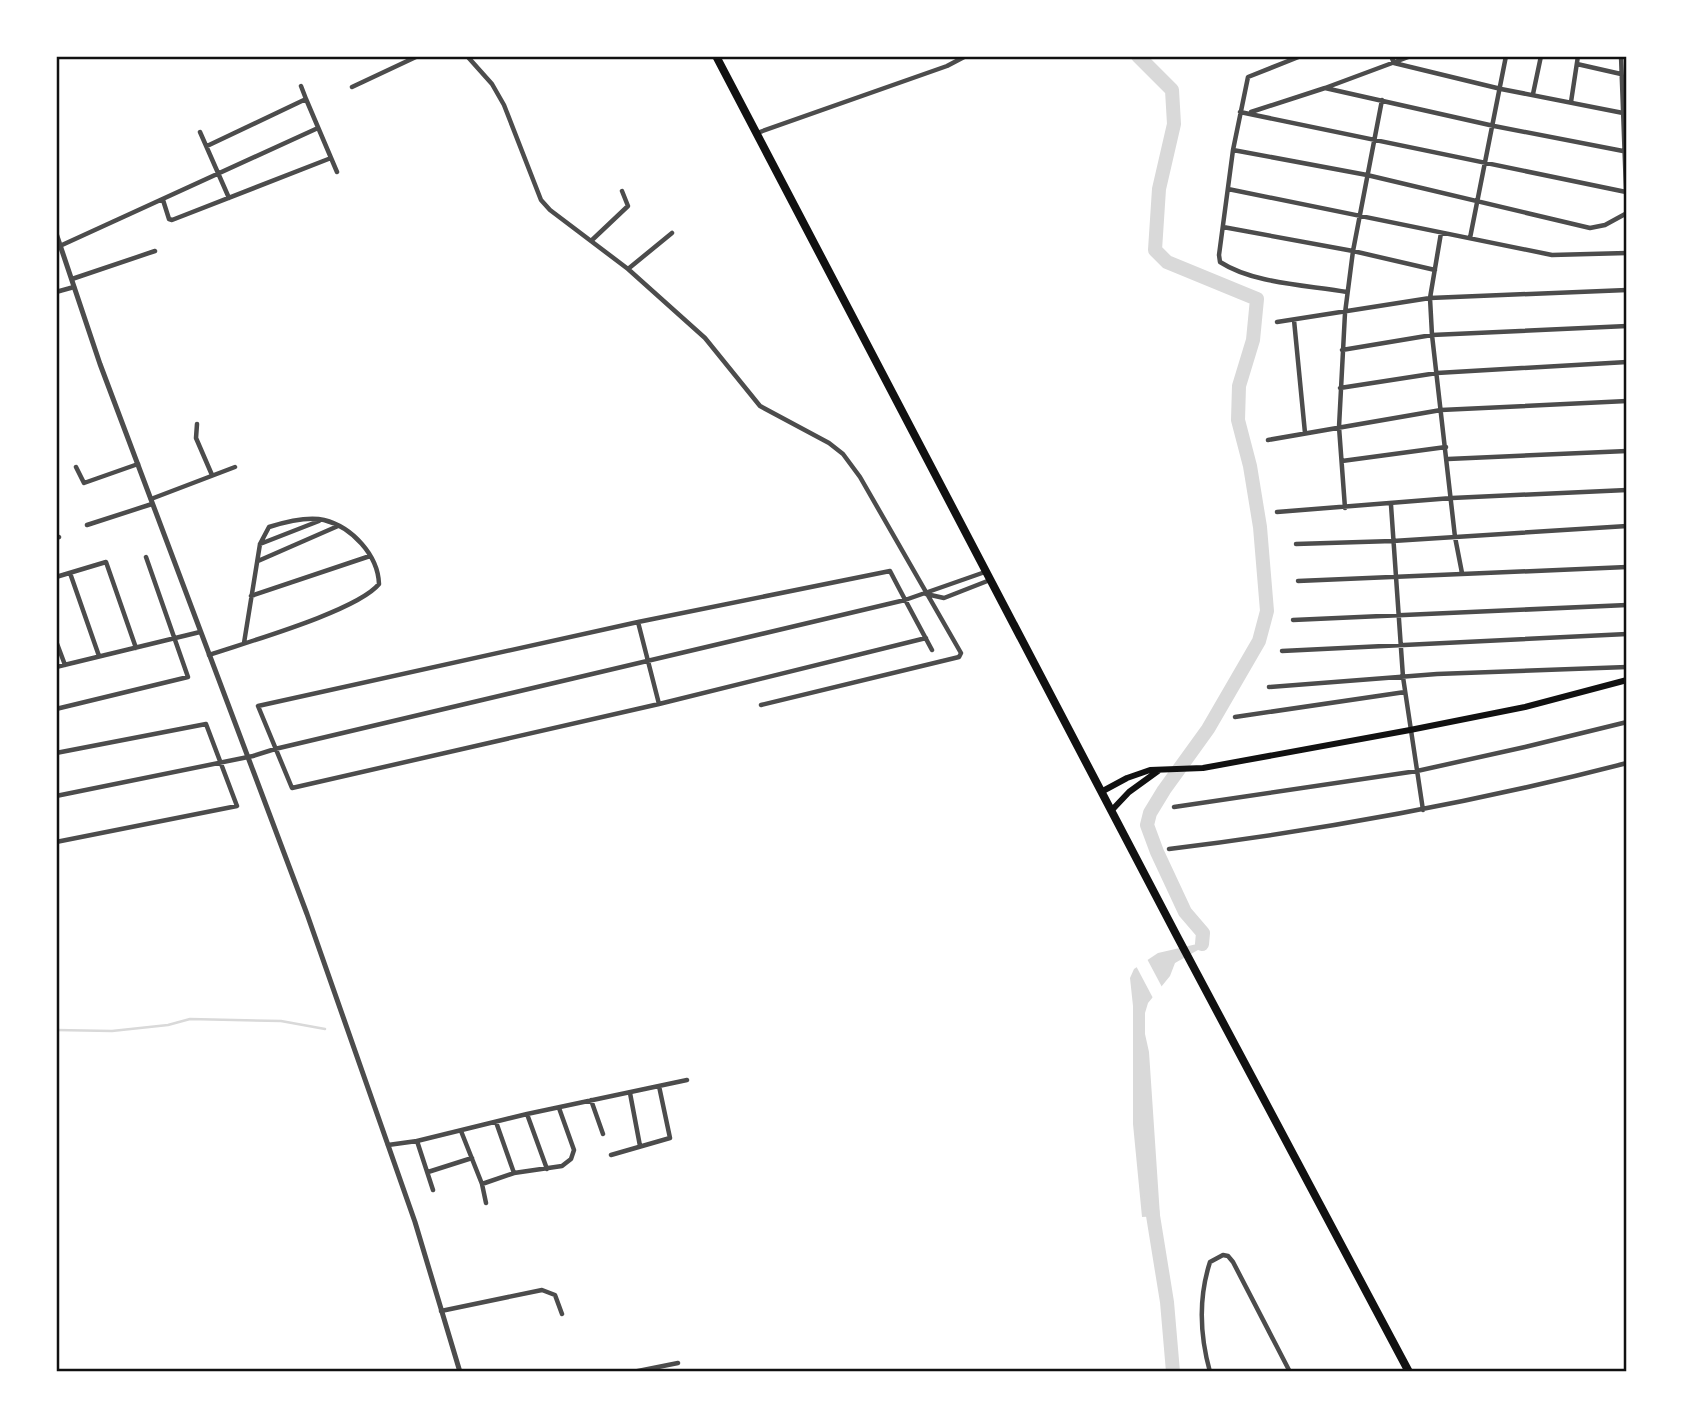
<svg xmlns="http://www.w3.org/2000/svg" width="1683" height="1428" font-family="'IBM Plex Sans',sans-serif">
<rect width="100%" height="100%" fill="#fff"/>
<path fill="#d9d9d9" d="M 1203,927 L 1206,934 L 1205,946 L 1175,963 L 1170,976 L 1148,1003 L 1145,1013 L 1145,1034 L 1149,1052 L 1160,1216 L 1142,1217 L 1133,1124 L 1133,1006 L 1130,978 L 1134,969 L 1158,953 L 1197,944 L 1200,937 L 1197,930 Z"/>
<path fill="#fff" d="M 1146,957 L 1163,989 L 1154,1000 L 1135,964 Z"/>
<g fill="none" stroke-linecap="round" stroke-linejoin="round">
<path stroke="#d9d9d9" stroke-width="2.5" d="M 56,1030 L 112,1031 L 168,1025 L 190,1019 L 281,1021 L 325,1029"/>
<path stroke="#d9d9d9" stroke-width="14" d="M 1138,56 L 1172,90 L 1174,124 L 1159,189 L 1155,250 L 1167,262 L 1257,299 L 1253,340 L 1239,386 L 1238,420 L 1250,466 L 1260,527 L 1267,611 L 1259,641 L 1208,729 L 1164,790 L 1150,813 L 1147,825 L 1157,852 L 1185,912 L 1203,933 L 1202,944
M 1150,1197 L 1167,1302 L 1173,1372"/>
<path stroke="#4c4c4c" stroke-width="4.5" d="M 467,56 L 492,84 L 504,105 L 541,200 L 550,210 L 628,269 L 705,338 L 760,406 L 829,443 L 843,454 L 860,477 L 961,653 L 959,657 L 761,705
M 1301,56 L 1248,77 L 1233,150 L 1219,255 L 1220,262 C 1254,284 1308,285 1347,292
M 1391,56 L 1394,63 L 1501,89 L 1623,113
M 1621,56 L 1627,216
M 1577,64 L 1621,74
M 301,86 L 306,99
M 352,87 L 418,56
M 1325,88 L 1494,126 L 1623,151
M 1533,94 L 1541,56
M 1571,102 L 1578,56
M 1240,112 L 1626,192
M 1251,112 L 1325,88 L 1411,56
M 200,132 L 229,198
M 757,133 L 947,66 L 966,56
M 207,146 L 306,99 L 337,172
M 1233,150 L 1367,175 L 1590,228 L 1605,225 L 1627,213
M 1228,189 L 1552,255 L 1627,253
M 163,200 L 169,219 L 172,220 L 331,158
M 1223,227 L 1353,251 L 1435,270
M 1441,233 L 1430,298 L 1432,335 L 1455,537 L 1462,573
M 1470,238 L 1506,56
M 591,241 L 628,206 L 622,191
M 62,245 L 318,128
M 628,269 L 672,233
M 72,279 L 155,251
M 56,292 L 74,287
M 1294,320 L 1305,433
M 1277,322 L 1430,298 L 1627,290
M 1342,350 L 1432,335 L 1627,326
M 1340,388 L 1437,373 L 1627,362
M 197,424 L 196,438 L 212,475
M 1268,440 L 1441,410 L 1627,401
M 1448,459 L 1627,451
M 1342,461 L 1446,447
M 76,467 L 84,483 L 138,464
M 151,499 L 235,467
M 1391,505 L 1403,677 L 1423,810
M 1345,508 L 1339,427 L 1345,313 L 1353,251 L 1382,100
M 1277,512 L 1452,498 L 1627,490
M 87,525 L 152,504
M 56,538 L 59,537
M 260,544 L 319,521
M 1296,544 L 1393,541 L 1627,526
M 258,561 L 338,526
M 70,573 L 99,656
M 56,577 L 106,562 L 136,648
M 1298,581 L 1627,567
M 926,594 L 944,598 L 990,580
M 251,596 L 370,556
M 1293,620 L 1627,605
M 638,622 L 659,704
M 926,638 L 659,704 L 292,788 L 258,706 L 638,622 L 890,571 C 904,598 918,624 932,650
M 56,641 L 65,665
M 1282,651 L 1627,634
M 209,655 C 247,642 357,611 379,584 C 378,555 352,527 324,520 C 307,516 285,522 269,527 L 260,544 L 244,643
M 56,667 L 200,632
M 1269,687 L 1437,674 L 1627,667
M 56,709 L 188,677 L 146,557
M 1235,717 L 1405,692
M 56,753 L 206,724 L 237,806 L 56,842
M 56,796 L 253,756 L 275,749 L 905,600 L 985,572
M 1174,807 L 1417,771 L 1525,747 L 1627,722
M 1169,849 C 1324,830 1476,802 1627,763
M 630,1093 L 640,1146
M 591,1100 L 603,1134
M 527,1114 L 547,1169
M 496,1122 L 514,1173
M 461,1131 L 482,1184 L 486,1203
M 417,1141 L 433,1190
M 388,1145 L 417,1141 L 527,1114 L 687,1080
M 611,1155 L 670,1138 L 659,1086
M 428,1172 L 472,1158
M 482,1184 L 514,1173 L 562,1166 L 571,1159 L 574,1150 L 559,1108
M 441,1311 L 542,1290 L 555,1295 L 562,1314
M 633,1372 L 678,1363
M 1210,1372 C 1200,1336 1198,1299 1210,1262 L 1223,1255 L 1228,1256 L 1233,1262 L 1290,1372"/>
<path stroke="#4c4c4c" stroke-width="5" d="M 56,233 L 100,364 L 307,914 L 415,1222 L 460,1372"/>
<path stroke="#111" stroke-width="6" d="M 1101,792 L 1127,778 L 1150,770 L 1203,768 L 1410,730 L 1525,707 L 1627,680
M 1112,810 L 1129,792 L 1158,771"/>
<path stroke="#111" stroke-width="8" d="M 716,56 L 1178,938 L 1409,1372"/>
</g>
<rect width="1683" height="1428" fill="none" stroke="#ffffff" stroke-width="116"/>
<rect x="58" y="58" width="1567" height="1312" fill="none" stroke="#111" stroke-width="2.5"/>
</svg>
